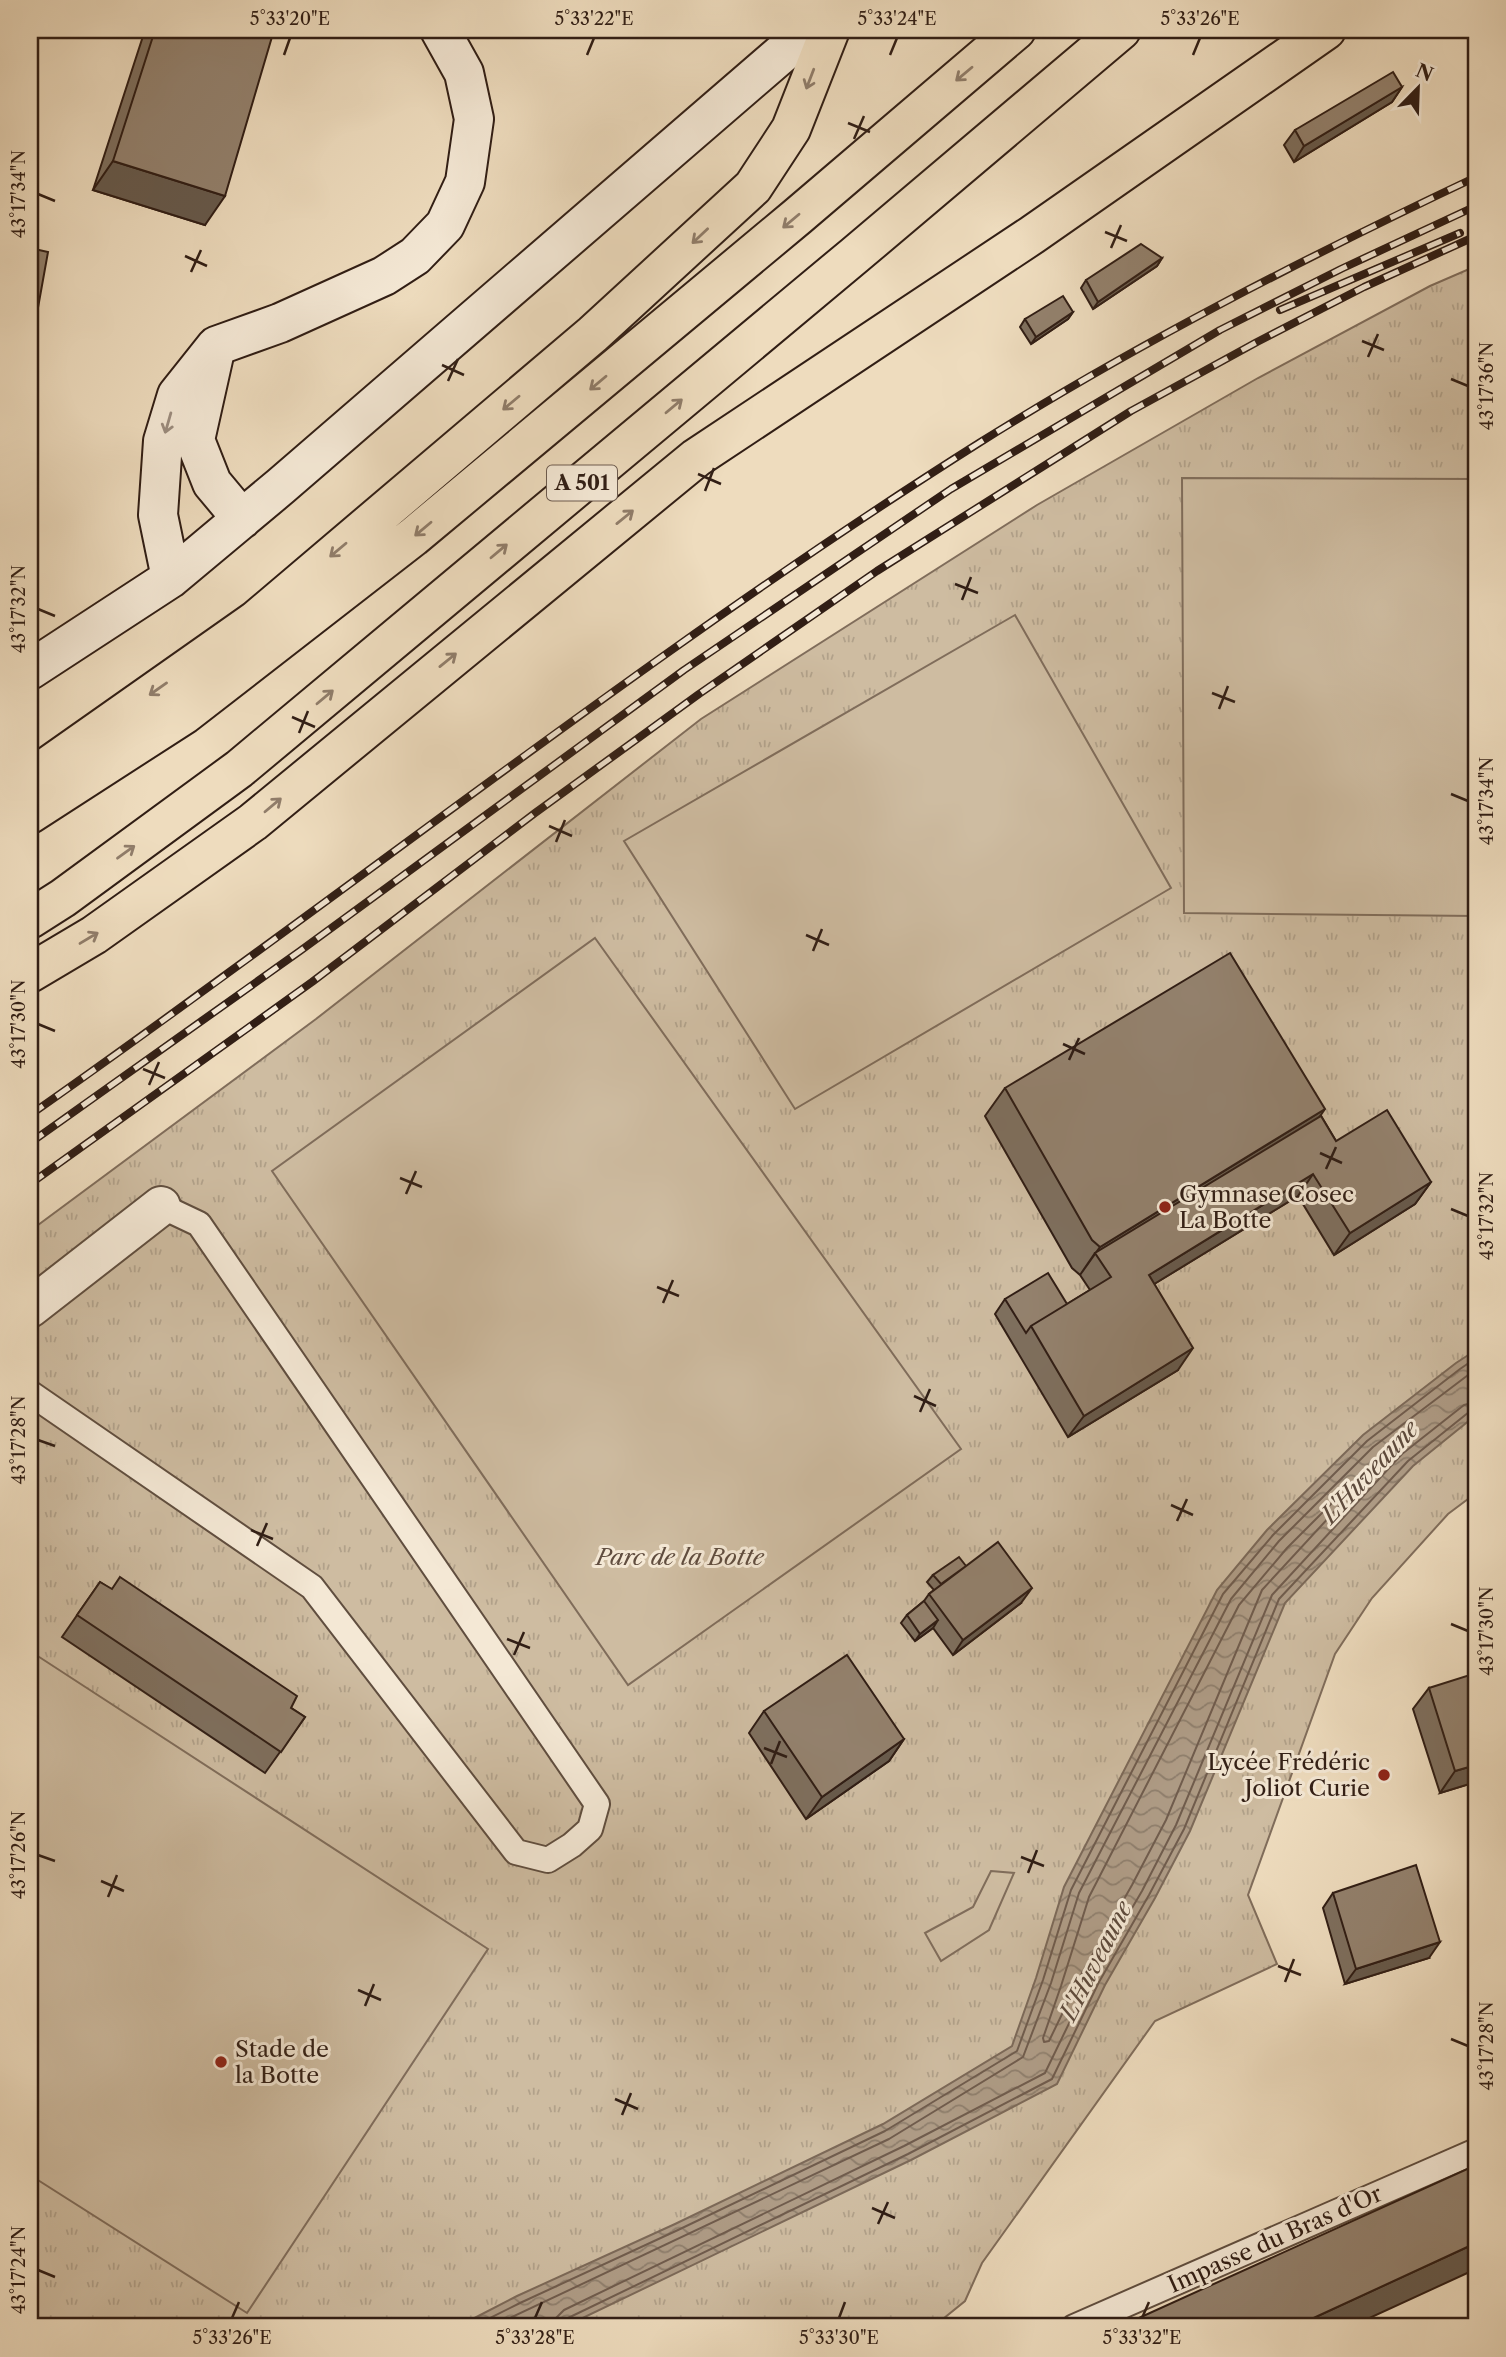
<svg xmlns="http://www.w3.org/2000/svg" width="1506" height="2357" font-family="'Libre Caslon Text',serif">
<defs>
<pattern id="grass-tufts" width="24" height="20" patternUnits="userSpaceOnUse" patternTransform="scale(1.75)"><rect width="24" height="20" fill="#cebca1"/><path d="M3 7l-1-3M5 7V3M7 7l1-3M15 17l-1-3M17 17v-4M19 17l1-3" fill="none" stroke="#b1a18a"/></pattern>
<pattern id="water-waves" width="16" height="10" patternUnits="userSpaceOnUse" patternTransform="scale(1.75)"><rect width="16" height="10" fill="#ae9b85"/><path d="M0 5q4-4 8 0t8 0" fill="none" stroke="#8e7e6c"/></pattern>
</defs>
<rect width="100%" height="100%" fill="#eedcbe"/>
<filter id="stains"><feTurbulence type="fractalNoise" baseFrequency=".00286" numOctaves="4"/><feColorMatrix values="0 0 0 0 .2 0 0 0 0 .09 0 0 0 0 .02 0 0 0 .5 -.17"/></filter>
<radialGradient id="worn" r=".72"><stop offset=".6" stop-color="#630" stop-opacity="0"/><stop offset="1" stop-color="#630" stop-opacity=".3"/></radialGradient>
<path fill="url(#grass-tufts)" stroke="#806d5b" stroke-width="2" d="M 1476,266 L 1476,1493 L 1448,1514 L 1372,1598 L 1335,1654 L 1248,1895 L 1277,1964 L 1155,2021 L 982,2263 L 965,2301 L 933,2327 L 30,2327 L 30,1231 L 316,1019 L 701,719 L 1037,505 L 1258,378 L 1430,286 Z"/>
<path fill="#cebca1" stroke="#806d5b" stroke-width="2" d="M 1182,478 L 1476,479 L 1476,916 L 1184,913 Z
M 1015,615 L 1171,888 L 795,1109 L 624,841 Z
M 595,938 L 961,1449 L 628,1685 L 272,1171 Z
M 30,1651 L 488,1949 L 247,2313 L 30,2175 Z
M 991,1871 L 1014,1873 L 989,1930 L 941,1961 L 925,1933 L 973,1907 Z"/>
<path fill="url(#water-waves)" stroke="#7c6958" stroke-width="2" d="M 1476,1350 L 1476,1415 L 1413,1466 L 1285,1603 L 1190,1831 L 1155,1898 L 1105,1985 L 1057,2084 L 911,2160 L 564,2327 L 457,2327 L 517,2296 L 675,2224 L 883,2124 L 1012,2046 L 1036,1978 L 1064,1887 L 1217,1590 L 1267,1530 L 1363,1435 L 1456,1363 Z"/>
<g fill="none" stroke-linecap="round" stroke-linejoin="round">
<path stroke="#705c4d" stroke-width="2" d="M 1339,1496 L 1344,1496 L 1344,1501 L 1262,1590 L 1166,1820 L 1132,1885 L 1082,1973 L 1049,2041 L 1044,2042 L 1043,2038 L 1061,1986 L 1089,1897 L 1239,1605 L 1287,1548 Z
M 472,2327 L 520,2303 L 678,2230 L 885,2131 L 1017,2051 L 1043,1980 L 1071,1890 L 1223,1594 L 1273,1535 L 1367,1441 L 1460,1369 L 1476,1358
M 491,2327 L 889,2139 L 1023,2057 L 1051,1983 L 1079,1893 L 1231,1599 L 1279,1541 L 1373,1447 L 1476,1369
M 554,2327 L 556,2318 L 564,2310 L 904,2146 L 1045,2073 L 1091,1978 L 1142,1891 L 1176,1825 L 1272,1595 L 1402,1454 L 1464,1405 L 1476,1402
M 563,2327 L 564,2322 L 568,2318 L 908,2154 L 1052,2079 L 1099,1982 L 1149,1895 L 1184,1829 L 1279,1599 L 1408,1461 L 1469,1412 L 1476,1410"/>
<defs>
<path id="lane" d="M 30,1393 L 312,1587 L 516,1852 L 548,1860 L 572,1845 L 590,1829 L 597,1804 L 199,1224 L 161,1206
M 1074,2327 L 1476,2151"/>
<path id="street" d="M 30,1308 L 161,1206"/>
<path id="secondary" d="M 214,355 L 195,440 L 212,483 L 242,519
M 171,578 L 158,515 L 163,441 L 177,395 L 216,346 L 280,323 L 384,276 L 415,256 L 445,225 L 465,182 L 474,119 L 464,73 L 440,30
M 30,670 L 171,578 L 281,486 L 809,30"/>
<path id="highway" d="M 30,779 L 256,620 L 593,334 L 753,187 L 791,129 L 830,30
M 30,814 L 185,714 L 413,537 L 798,216 L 1016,30
M 30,919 L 63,898 L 239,769 L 855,255 L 1121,30
M 30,973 L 94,935 L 253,822 L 696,458 L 1032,235 L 1326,30"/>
</defs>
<use href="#lane" stroke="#604e3f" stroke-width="28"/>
<use href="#street" stroke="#604e3f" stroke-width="42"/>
<use href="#secondary" stroke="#311e15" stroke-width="42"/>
<use href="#highway" stroke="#311e15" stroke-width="42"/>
<use href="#lane" stroke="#f4e8d5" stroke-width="24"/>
<use href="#street" stroke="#f4e8d5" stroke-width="38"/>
<use href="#secondary" stroke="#f4e8d5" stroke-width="38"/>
<use href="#highway" stroke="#eedcbe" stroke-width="38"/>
<defs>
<path id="rail" d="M 1280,310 L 1460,233
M 30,1115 C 347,893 651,650 979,443 C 1138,343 1307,257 1476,177
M 30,1143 L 300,951 L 684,670 L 951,489 L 1220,330 L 1341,269 L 1476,206
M 30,1184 L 312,982 L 535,813 L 699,694 L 877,571 L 1131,411 L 1257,342 L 1364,287 L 1476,236"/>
</defs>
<use href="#rail" stroke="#311e15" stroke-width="8"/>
<use href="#rail" stroke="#f4e8d5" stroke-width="5" stroke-dasharray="16" stroke-linecap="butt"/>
</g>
<path fill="#7e6f5e" stroke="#311e15" stroke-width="2" d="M 145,30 L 274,30 L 205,225 L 93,190 Z
M 1402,87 L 1392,102 L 1294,162 L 1284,145 L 1295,130 Z
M 1162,258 L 1157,266 L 1093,309 L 1081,288 L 1086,280 Z
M 1073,312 L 1068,319 L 1031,344 L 1020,327 L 1025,319 Z
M 1005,1088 L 1321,1116 L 1336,1141 L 1431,1182 L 1415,1204 L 1334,1255 L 1298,1196 L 1154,1284 L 1178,1370 L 1068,1437 L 995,1314 L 1005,1299 L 1067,1304 L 1090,1290 L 1080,1275 L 1072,1268 L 985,1116 Z
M 966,1566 L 1021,1603 L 953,1655 L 933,1628 L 915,1641 L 901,1623 L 907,1615 L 924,1601 L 929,1594 L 934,1590 L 927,1582 L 933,1575 Z
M 100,1582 L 305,1717 L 265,1773 L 62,1637 Z
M 1429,1688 L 1476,1782 L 1440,1793 L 1413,1709 Z
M 764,1711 L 904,1739 L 889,1761 L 806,1819 L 749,1733 Z
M 1333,1893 L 1429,1958 L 1345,1984 L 1323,1908 Z"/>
<path fill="#675a4c" stroke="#311e15" stroke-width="2" d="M 1402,87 L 1392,102 L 1294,162 L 1304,146 Z
M 113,161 L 225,196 L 205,225 L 93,190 Z
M 1162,258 L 1157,266 L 1093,309 L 1098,302 Z
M 1073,312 L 1068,319 L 1031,344 L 1036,337 Z
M 1325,1109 L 1305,1138 L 1095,1253 L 1080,1275 L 1100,1247 Z
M 1313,1174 L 1298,1196 L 1133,1297 L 1149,1275 Z
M 1431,1182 L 1415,1204 L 1334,1255 L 1350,1233 Z
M 1193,1348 L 1178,1370 L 1068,1437 L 1084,1416 Z
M 1032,1588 L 1021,1603 L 953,1655 L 963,1640 Z
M 938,1620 L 933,1628 L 915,1641 L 920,1634 Z
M 904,1739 L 889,1761 L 806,1819 L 822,1797 Z
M 1476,1765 L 1476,1782 L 1440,1793 L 1455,1771 Z
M 1440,1942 L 1429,1958 L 1345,1984 L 1356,1969 Z
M 1476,2243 L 1476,2269 L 1350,2327 L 1294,2327 Z"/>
<path fill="#93816d" stroke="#311e15" stroke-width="2" d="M 155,30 L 274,30 L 225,196 L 113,161 Z
M 1393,72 L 1402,87 L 1304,146 L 1295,130 Z
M 1141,244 L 1162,258 L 1098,302 L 1086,280 Z
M 30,248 L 48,252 L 34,330 L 30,330 Z
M 1063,296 L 1073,312 L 1036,337 L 1025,319 Z
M 1230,953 L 1325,1109 L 1100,1247 L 1092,1240 L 1005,1088 Z
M 1387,1110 L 1431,1182 L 1350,1233 L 1313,1174 L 1149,1275 L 1193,1348 L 1084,1416 L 1031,1326 L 1111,1277 L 1095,1253 L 1321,1116 L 1336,1141 Z
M 1048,1273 L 1067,1304 L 1031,1326 L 1026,1333 L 1005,1299 Z
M 998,1542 L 1032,1588 L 963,1640 L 929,1594 Z
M 959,1557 L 966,1566 L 941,1584 L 933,1575 Z
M 120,1577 L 297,1696 L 291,1708 L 305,1717 L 281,1752 L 77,1615 L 100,1582 L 112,1589 Z
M 924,1601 L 938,1620 L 920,1634 L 907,1615 Z
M 847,1655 L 904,1739 L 822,1797 L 764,1711 Z
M 1476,1673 L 1476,1765 L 1455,1771 L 1429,1688 Z
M 1416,1865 L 1440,1942 L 1356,1969 L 1333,1893 Z
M 1476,2165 L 1476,2243 L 1294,2327 L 1119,2327 Z"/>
<defs><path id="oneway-shaft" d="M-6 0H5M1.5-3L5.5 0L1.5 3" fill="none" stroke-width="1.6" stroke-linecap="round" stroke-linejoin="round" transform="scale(1.75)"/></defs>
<g stroke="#907d6a">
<use href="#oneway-shaft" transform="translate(964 74) rotate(140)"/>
<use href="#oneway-shaft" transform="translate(810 79) rotate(111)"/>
<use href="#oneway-shaft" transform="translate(791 221) rotate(140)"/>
<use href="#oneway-shaft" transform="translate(700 236) rotate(137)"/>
<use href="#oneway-shaft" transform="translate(598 383) rotate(140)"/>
<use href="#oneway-shaft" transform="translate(511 403) rotate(140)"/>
<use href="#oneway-shaft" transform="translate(674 406) rotate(-40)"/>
<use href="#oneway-shaft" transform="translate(625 517) rotate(-39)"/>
<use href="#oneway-shaft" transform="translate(423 529) rotate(140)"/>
<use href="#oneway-shaft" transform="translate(338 550) rotate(140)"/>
<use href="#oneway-shaft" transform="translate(499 551) rotate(-40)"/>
<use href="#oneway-shaft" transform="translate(448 660) rotate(-39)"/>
<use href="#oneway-shaft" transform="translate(158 689) rotate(145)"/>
<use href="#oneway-shaft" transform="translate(325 697) rotate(-40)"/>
<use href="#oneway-shaft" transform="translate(273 805) rotate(-40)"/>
<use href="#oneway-shaft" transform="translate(126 852) rotate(-36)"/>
<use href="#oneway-shaft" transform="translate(89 938) rotate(-31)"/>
</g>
<use stroke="#9c8d7f" href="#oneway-shaft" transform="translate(168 423) rotate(106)"/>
<path fill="none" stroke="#311e15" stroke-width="2.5" d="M 284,55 L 290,38M 587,55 L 594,38M 890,55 L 897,38M 1193,55 L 1200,38M 848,123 L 870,132M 854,139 L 864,116M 38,194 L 55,201M 1105,232 L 1127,241M 1111,248 L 1121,225M 185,256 L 207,266M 191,272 L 201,250M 1362,341 L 1384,350M 1368,357 L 1378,334M 442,365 L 464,375M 1451,379 L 1468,386M 448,381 L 458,359M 698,474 L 721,484M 705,491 L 714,468M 955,584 L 978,593M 962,600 L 971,577M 38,609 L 55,616M 1212,693 L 1235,702M 1219,709 L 1228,686M 292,717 L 315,727M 299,733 L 308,711M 1451,794 L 1468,801M 549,826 L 572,836M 556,842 L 565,820M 806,935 L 829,945M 813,951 L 822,929M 38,1024 L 55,1031M 1063,1044 L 1085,1054M 1069,1060 L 1079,1038M 143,1069 L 165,1078M 149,1085 L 159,1062M 1320,1153 L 1342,1163M 1326,1169 L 1336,1147M 400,1178 L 422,1187M 406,1194 L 416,1171M 1451,1209 L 1468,1216M 657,1287 L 679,1296M 663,1303 L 673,1280M 914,1396 L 936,1406M 920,1412 L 930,1389M 38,1440 L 55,1446M 1171,1505 L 1193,1515M 1177,1521 L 1187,1499M 251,1530 L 273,1539M 257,1546 L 267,1523M 1451,1624 L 1468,1631M 507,1639 L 530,1648M 514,1655 L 524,1632M 764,1748 L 787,1757M 771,1764 L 780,1741M 38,1855 L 55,1861M 1021,1857 L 1044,1866M 1028,1873 L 1037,1850M 101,1881 L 124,1891M 108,1897 L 117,1875M 1278,1966 L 1301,1975M 1285,1982 L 1294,1959M 358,1990 L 381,2000M 365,2006 L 374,1984M 1451,2039 L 1468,2046M 615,2099 L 638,2109M 622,2115 L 631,2093M 872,2208 L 895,2218M 878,2224 L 888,2202M 38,2270 L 55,2277M 232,2318 L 239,2302M 535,2318 L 542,2302M 839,2318 L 845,2302M 1142,2318 L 1149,2302"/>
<g fill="#8f2418" stroke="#f4e8d5" stroke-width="2.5">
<circle cx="1165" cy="1207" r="7"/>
<circle cx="1384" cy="1775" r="7"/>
<circle cx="221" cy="2062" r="7"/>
</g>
<g text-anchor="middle" stroke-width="6" stroke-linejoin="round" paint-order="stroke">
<rect fill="#f4e8d5" stroke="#6c5b4f" stroke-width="2" x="547" y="465.5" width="70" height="35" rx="5"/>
<g font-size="21" font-weight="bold" fill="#311e15">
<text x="582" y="490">A 501</text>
</g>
<g font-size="23" fill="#311e15" stroke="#f4e8d5" text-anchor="start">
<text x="1179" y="1202">Gymnase Cosec<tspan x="1179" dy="26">La Botte</tspan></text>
<text x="1370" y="1770" text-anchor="end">Lycée Frédéric<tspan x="1370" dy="26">Joliot Curie</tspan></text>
<text x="235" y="2057">Stade de<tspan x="235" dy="26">la Botte</tspan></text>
</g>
<g font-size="23" font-style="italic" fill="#604d3f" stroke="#f4e8d5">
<text x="680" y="1565">Parc de la Botte</text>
</g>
<g font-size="23" fill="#311e15" stroke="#f4e8d5">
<text transform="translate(1275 2239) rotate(-24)" y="8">Impasse du Bras d'Or</text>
</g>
<g font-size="24" font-style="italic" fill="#5d4a3c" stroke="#f4e8d5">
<text transform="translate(1370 1472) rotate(-47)" y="8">L'Huveaune</text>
<text transform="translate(1096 1961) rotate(-63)" y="8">L'Huveaune</text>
</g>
</g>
<rect width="1506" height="2357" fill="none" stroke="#eedcbe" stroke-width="77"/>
<g transform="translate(1418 88) rotate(23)" stroke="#f4e8d5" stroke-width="5" paint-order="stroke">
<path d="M0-5L12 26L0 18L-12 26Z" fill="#311e15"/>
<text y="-10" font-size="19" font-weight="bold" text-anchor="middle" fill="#311e15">N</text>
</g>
<rect x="38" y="38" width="1430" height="2280" fill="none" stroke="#311e15" stroke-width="2.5"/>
<g font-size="18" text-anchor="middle" fill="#311e15">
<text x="290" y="25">5°33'20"E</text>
<text x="594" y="25">5°33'22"E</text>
<text x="897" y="25">5°33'24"E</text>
<text x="1200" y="25">5°33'26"E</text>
<text transform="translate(19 194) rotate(-90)" y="6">43°17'34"N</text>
<text transform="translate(1487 386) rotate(-90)" y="6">43°17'36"N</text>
<text transform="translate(19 609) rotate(-90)" y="6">43°17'32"N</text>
<text transform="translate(1487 801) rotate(-90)" y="6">43°17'34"N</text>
<text transform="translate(19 1024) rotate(-90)" y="6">43°17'30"N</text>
<text transform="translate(1487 1216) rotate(-90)" y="6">43°17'32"N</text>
<text transform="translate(19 1440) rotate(-90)" y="6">43°17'28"N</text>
<text transform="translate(1487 1631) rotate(-90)" y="6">43°17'30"N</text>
<text transform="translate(19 1855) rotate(-90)" y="6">43°17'26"N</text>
<text transform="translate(1487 2046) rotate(-90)" y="6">43°17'28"N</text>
<text transform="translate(19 2270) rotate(-90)" y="6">43°17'24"N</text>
<text x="232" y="2344">5°33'26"E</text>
<text x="535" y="2344">5°33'28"E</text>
<text x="839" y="2344">5°33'30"E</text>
<text x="1142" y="2344">5°33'32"E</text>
</g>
<rect width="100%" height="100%" filter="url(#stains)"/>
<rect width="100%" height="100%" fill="url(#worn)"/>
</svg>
